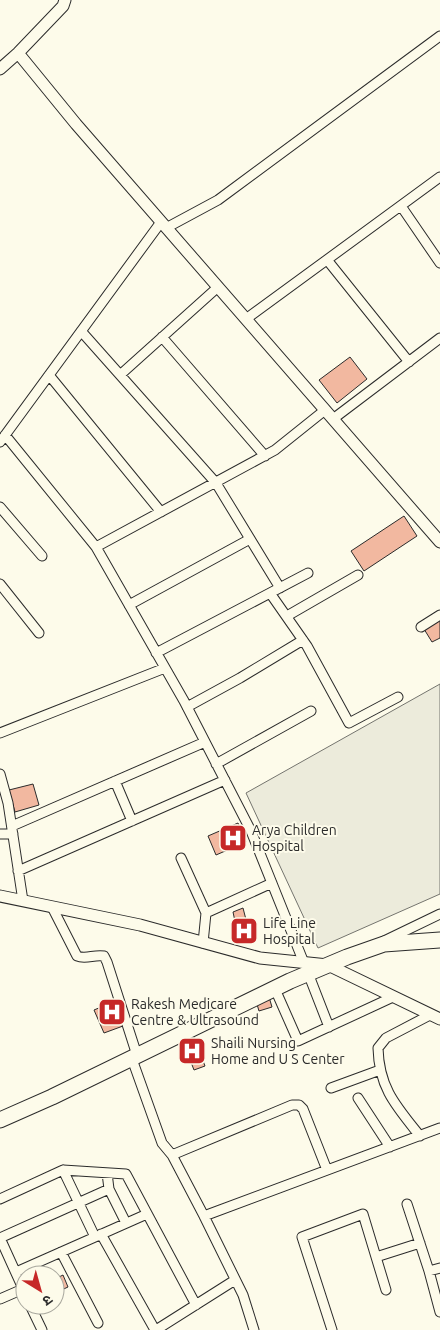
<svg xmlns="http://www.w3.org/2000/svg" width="440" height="1330" font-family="Ubuntu,'Noto Sans Devanagari',sans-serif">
<rect width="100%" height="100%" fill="#fdfbea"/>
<path fill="#ecebdb" stroke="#74746e" d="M 440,684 L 440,894 L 318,948 L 246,793 Z"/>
<path fill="#f2b8a0" stroke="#2b2b2b" d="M 350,357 L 367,379 L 337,403 L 319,380 Z
M 404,516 L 417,536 L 364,571 L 351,551 Z
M 440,620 L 440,638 L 432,642 L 424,629 Z
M 33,784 L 39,805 L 15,812 L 9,790 Z
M 238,823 L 246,842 L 216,855 L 208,836 Z
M 243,908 L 251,939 L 239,940 L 233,912 Z
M 269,997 L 272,1007 L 259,1011 L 256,1001 Z
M 113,1002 L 123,1026 L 104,1033 L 94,1010 Z
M 193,1035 L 205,1066 L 194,1070 L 182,1039 Z
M 63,1275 L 68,1287 L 55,1293 L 55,1279 Z"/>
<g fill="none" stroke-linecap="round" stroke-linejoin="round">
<defs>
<path id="minor" d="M 401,206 L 440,263
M 166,228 L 218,200 L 440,36
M 328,261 L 409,362
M 246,319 L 440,177
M 81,331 L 216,483 L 280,588
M 162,337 L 265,456
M 49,375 L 161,512
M 120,375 L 218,287
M 333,419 L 440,338
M 5,435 L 96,547 L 184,701 L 251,831 L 304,963
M 0,442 L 161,222
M 0,507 L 42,556
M 96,547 L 275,450 L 325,410
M 0,584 L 39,633
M 270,593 L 307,646 L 349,723 L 398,697
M 129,605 L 250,539
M 287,616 L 358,575
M 421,627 L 440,615
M 156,653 L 308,573
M 187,707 L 240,678 L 303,640
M 0,733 L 165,668
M 216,764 L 311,711
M 0,774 L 8,803 L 23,901
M 115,781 L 132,821
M 12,826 L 205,742
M 0,834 L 13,834
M 181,858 L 206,913 L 203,943
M 18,871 L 225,780
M 52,907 L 77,956 C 86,960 94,954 104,956 L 107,962 L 135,1049
M 206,913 L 272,883
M 384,941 L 440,914
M 308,973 L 329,1027
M 275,989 L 298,1041 L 393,997
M 132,1059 L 162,1143 L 172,1155 L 204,1216 L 243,1295 L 254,1330
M 331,1088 L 380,1070
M 358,1098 L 390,1147
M 420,1136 C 396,1106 379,1088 378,1048 L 386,1038 L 430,1015
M 172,1155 L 292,1105 L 299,1105 L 303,1109 L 327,1170
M 63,1170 L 95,1237
M 107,1173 L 109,1189 L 126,1223
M 0,1199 L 63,1170 L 126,1174 L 196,1305
M 407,1204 L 429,1271 L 440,1312
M 204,1216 L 440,1128
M 101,1234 L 155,1330
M 0,1238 L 109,1189
M 0,1238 L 25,1293
M 61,1252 L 98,1323
M 376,1257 L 420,1243
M 429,1271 L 440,1268
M 16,1272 L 147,1214
M 0,1299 L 23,1289
M 30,1305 L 42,1330
M 156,1330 L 235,1280
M 332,1330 L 302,1237 L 363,1214 L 386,1290"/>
<path id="tertiary" d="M 18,53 L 76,124 L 440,542
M 0,69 L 18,53 L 63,6 L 65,0
M 0,896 L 140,925 L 260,958 L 328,965 L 440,1019"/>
<path id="primary" d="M 0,1120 L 52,1097 L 290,981 L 347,957 L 384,944 L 440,940"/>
</defs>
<use href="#minor" stroke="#2b2b2b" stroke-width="11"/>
<use href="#tertiary" stroke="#2b2b2b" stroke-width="13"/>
<use href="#primary" stroke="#2b2b2b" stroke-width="17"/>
<use href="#minor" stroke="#fdfbea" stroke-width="9"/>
<use href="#tertiary" stroke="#fdfbea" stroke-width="11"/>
<use href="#primary" stroke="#fdfbea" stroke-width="15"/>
</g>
<defs>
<symbol id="hospital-square" viewBox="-11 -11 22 22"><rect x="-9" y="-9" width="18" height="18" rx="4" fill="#c62828" stroke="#fdfbea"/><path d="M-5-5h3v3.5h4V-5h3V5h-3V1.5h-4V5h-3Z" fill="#fff"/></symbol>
</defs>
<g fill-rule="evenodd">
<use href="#hospital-square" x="217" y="822" width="32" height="32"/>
<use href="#hospital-square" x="228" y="915" width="32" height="32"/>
<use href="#hospital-square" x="96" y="996" width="32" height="32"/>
<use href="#hospital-square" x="176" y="1035" width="32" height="32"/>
</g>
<g text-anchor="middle" stroke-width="4" stroke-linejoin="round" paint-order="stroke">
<g font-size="14" fill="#2b2b2b" stroke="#fdfbea" text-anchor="start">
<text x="252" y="835">Arya Children<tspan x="252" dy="16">Hospital</tspan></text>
<text x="263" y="928">Life Line<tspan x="263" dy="16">Hospital</tspan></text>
<text x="131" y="1009">Rakesh Medicare<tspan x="131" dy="16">Centre &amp; Ultrasound</tspan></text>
<text x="211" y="1048">Shaili Nursing<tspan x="211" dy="16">Home and U S Center</tspan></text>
</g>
</g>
<g transform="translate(40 1290) rotate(143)"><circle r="24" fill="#fdfbea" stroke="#a9a89e"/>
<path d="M0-4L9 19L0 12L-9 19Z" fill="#c62828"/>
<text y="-8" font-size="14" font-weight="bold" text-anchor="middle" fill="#2b2b2b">उ</text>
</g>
</svg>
